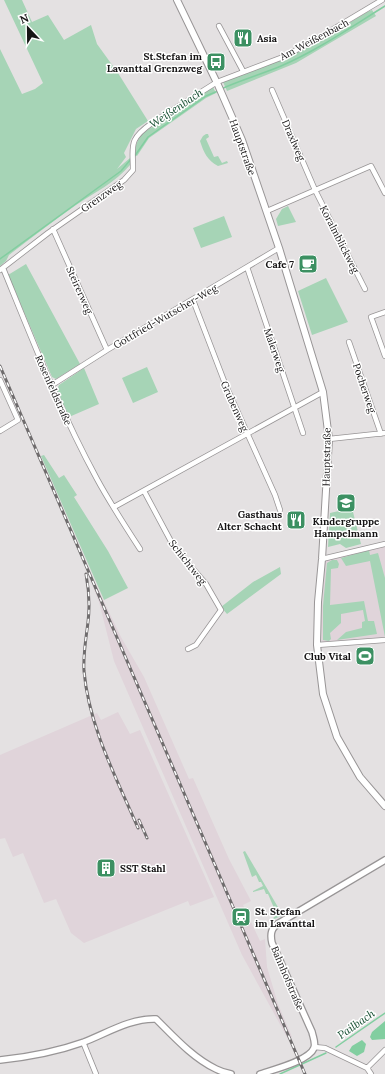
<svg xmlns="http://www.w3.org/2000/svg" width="385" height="1074" font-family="Lora,serif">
<rect width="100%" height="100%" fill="#e4e1e2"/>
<path fill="#e0d4da" d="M 385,544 L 385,641 L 322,645 L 321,624 L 325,558 Z
M 97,587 L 121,637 L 144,677 L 189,779 L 193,778 L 229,859 L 251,901 L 243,905 L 260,941 L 265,939 L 267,967 L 278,1004 L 292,1037 L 288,1039 L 242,955 L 114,661 L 99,602 L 94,589 Z
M 118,712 L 130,734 L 140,730 L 214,897 L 190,906 L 188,901 L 84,943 L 71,933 L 56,899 L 44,903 L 23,853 L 13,857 L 5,838 L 0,839 L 0,755 L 97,713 L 101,720 Z"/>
<path fill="#a6d4b6" d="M 4,0 L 22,0 L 32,22 L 48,15 L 64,40 L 91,25 L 97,44 L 118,73 L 148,121 L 136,129 L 124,153 L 126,157 L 117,169 L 130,158 L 130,165 C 116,182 94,193 76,205 C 53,221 31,238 9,255 L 6,261 L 0,266 L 0,49 L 22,94 L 35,89 L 43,83 Z
M 372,10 L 376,16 L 296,63 L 227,91 L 223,82 L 286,58 L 313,45 L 367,12 Z
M 213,87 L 216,93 L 206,98 L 149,138 L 137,156 L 135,155 C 135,146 137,140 143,133 Z
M 206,134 L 208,134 L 209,137 L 206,139 L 214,157 L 218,156 L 222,163 L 227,161 L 228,163 L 218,166 C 207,160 204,153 200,141 L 203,136 Z
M 288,206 L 296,222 L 278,226 L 276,219 L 282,209 Z
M 224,216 L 232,237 L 201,248 L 193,228 Z
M 26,264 L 80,364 L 56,379 L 52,377 L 8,275 Z
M 326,278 L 348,322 L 312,335 L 298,291 Z
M 147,367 L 158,392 L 133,403 L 122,378 Z
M 84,368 L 99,404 L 69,417 L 57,390 L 59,385 Z
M 44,455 L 59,478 L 64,475 L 77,495 L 74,497 L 108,551 L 128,588 L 104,600 L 41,456 Z
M 352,508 L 361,544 L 346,548 L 340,544 L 328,547 L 330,513 Z
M 369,550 L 370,555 L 378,553 L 385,578 L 385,637 L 370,561 L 346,566 L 341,558 Z
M 332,560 L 337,560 L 339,564 L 338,568 L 331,569 L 330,605 L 364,601 L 368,621 L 374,621 L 377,634 L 337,640 L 346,632 L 362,628 L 362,622 L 365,621 L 363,610 L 341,614 L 341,623 L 330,633 L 331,639 L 329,641 L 323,640 L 323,606 L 327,563 Z
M 280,567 L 281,574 L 227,614 L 221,607 L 253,582 Z
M 245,851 L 282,914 L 281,916 L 272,920 L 274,917 L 277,915 L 268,894 L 266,894 L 264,889 L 253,892 L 253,891 L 263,886 L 261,882 L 259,882 L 256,875 L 252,877 L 243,852 Z"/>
<path fill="#82cea0" d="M 385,1021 L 385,1039 L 372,1040 L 370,1037 L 372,1032 Z
M 362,1040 L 366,1044 L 364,1052 L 357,1056 L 349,1051 L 352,1046 Z"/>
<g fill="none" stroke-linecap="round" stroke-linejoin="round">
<path stroke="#82cea0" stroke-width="1.5" d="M 221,89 C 241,80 262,74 281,66 C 318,50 351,27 385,6
M 134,157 L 148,137 L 206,96 L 218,91
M 0,259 L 121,171 L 131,159
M 336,1047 L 385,1013
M 280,1074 L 326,1053"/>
<defs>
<path id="minor" d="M 219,26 L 243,71
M 272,90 L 315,190 L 365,289
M 267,211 L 371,166 L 385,193
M 53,229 L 107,350
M 247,267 L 303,433
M 3,268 C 32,339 60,411 97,479 C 110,503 125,526 140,549
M 0,270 L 48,233 L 124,180 L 133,170 C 133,145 128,140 152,123 L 217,82 L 283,57 L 315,40 L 382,0
M 193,300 L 226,386 L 275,495 L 280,510
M 385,312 L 371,317 L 385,356
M 349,342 L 381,434
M 0,380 L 18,420 L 0,431
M 52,385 L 107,350 L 279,248
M 329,439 L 385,433
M 144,491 L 174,547 L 206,584 L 221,610 L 196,645 L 188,649
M 114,507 L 323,392
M 322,559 L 385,544
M 317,645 L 385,640
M 83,1042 L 96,1074
M 314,1047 L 325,1048 L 367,1068 L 371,1074
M 367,1068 L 385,1050"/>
<path id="tertiary" d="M 0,1060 C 29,1057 56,1052 84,1042 C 107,1033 131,1018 156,1019 C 174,1037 193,1058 216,1069 C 220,1071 226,1073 231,1074
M 260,1074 C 272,1070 309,1061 314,1048 C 316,1043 313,1037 312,1032 L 272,943 C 270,934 271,928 279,923 L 385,860"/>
<path id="secondary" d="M 177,0 L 218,85 L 242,140 L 279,248 L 323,392 L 329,439 L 322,559 L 318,602 L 317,645 L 323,694 L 337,737 L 360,777 L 385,806"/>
</defs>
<use href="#minor" stroke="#989596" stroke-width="6"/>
<use href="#tertiary" stroke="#989596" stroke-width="8"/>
<use href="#secondary" stroke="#989596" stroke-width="8"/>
<use href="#minor" stroke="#fff" stroke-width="4.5"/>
<use href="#tertiary" stroke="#fff" stroke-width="5.5"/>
<use href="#secondary" stroke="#fff" stroke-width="6"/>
<defs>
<path id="rail" d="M 0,366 L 305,1074
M 86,574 C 89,590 90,606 88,622 C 86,639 83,654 84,671 C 89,727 116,777 138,828
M 139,820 L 147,838"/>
</defs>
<use href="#rail" stroke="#6f6c6d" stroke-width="3"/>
<use href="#rail" stroke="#fff" stroke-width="1.5" stroke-dasharray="4.5" stroke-linecap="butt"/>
</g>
<defs>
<symbol id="restaurant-square" viewBox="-11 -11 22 22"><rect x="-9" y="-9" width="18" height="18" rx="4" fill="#3c9062" stroke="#fff"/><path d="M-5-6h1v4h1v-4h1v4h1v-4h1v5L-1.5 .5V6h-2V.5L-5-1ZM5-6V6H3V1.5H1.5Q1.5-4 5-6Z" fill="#fff"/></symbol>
<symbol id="bus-square" viewBox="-11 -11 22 22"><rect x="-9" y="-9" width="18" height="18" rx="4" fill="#3c9062" stroke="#fff"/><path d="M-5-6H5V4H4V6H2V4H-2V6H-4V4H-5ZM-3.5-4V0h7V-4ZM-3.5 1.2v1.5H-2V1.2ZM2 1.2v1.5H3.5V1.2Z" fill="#fff"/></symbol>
<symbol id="cafe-square" viewBox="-11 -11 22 22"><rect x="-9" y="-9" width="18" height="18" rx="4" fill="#3c9062" stroke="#fff"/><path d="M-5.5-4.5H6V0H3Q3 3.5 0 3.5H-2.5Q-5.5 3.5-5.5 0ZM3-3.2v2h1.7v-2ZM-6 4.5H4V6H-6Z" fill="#fff"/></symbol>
<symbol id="school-square" viewBox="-11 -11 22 22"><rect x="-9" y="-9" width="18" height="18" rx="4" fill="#3c9062" stroke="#fff"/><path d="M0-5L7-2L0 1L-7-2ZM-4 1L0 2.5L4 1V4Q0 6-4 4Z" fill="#fff"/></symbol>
<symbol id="stadium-square" viewBox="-11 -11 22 22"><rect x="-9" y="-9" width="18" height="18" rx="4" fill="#3c9062" stroke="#fff"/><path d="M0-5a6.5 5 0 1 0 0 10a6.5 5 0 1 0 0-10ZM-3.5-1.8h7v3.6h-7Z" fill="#fff"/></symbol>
<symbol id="building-square" viewBox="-11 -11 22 22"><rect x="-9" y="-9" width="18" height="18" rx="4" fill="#3c9062" stroke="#fff"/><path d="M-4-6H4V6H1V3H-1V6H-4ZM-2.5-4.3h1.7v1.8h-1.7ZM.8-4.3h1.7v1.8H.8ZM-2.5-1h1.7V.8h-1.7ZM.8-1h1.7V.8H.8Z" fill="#fff"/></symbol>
<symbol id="station-square" viewBox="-11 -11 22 22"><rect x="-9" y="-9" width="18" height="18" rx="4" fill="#3c9062" stroke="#fff"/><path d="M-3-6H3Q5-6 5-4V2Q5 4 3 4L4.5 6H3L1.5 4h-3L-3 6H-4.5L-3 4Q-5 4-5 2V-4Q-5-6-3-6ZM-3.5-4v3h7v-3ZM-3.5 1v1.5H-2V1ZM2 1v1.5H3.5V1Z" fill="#fff"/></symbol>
</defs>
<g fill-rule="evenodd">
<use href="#restaurant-square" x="232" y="27" width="22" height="22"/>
<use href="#bus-square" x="205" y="51" width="22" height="22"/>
<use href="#cafe-square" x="297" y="253" width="22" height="22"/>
<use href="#school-square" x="335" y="492" width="22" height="22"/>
<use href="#restaurant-square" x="285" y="509" width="22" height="22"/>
<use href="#stadium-square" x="354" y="645" width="22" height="22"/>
<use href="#building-square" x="95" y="857" width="22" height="22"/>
<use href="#station-square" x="230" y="906" width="22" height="22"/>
</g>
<g text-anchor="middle" stroke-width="3" stroke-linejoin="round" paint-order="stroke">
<g font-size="10" font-weight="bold" fill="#161415" stroke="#fff" text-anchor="end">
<text x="257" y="42" text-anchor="start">Asia</text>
<text x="202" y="60">St.Stefan im<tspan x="202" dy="12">Lavanttal Grenzweg</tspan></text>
<text x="294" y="268">Cafe 7</text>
<text x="282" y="518">Gasthaus<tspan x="282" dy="12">Alter Schacht</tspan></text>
<text x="346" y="525" text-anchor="middle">Kindergruppe<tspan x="346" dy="12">Hampelmann</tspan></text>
<text x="351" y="660">Club Vital</text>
<text x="120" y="872" text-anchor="start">SST Stahl</text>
<text x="255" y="915" text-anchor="start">St. Stefan<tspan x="255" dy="12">im Lavanttal</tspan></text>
</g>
<g font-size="10" fill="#161415" stroke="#fff">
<text transform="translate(314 39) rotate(-28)" y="4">Am Weißenbach</text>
<text transform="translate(294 140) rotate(67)" y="4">Draxlweg</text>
<text transform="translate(243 147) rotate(70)" y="4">Hauptstraße</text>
<text transform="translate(101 196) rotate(-35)" y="4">Grenzweg</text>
<text transform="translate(340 239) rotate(63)" y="4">Koralmblickweg</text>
<text transform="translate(80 290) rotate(66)" y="4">Steirerweg</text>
<text transform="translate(165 316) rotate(-30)" y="4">Gottfried-Wutscher-Weg</text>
<text transform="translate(275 350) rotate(71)" y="4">Malerweg</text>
<text transform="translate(365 388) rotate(71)" y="4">Pocherweg</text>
<text transform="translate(54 390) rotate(66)" y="4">Rosenfeldstraße</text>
<text transform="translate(235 406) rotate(66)" y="4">Grubenweg</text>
<text transform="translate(326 457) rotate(-89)" y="4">Hauptstraße</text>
<text transform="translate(188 562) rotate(52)" y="4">Schichtweg</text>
<text transform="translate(288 978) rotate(67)" y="4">Bahnhofstraße</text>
</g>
<g font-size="11" font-style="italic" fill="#124c2e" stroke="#fff">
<text transform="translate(176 108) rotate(-34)" y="4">Weißenbach</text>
<text transform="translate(356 1024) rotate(-35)" y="4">Pailbach</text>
</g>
</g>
<g transform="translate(28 28) rotate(338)" stroke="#ffffff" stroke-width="3" paint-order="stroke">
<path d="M0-3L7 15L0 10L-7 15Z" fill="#161415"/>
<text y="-6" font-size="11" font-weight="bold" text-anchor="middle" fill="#161415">N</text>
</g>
</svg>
